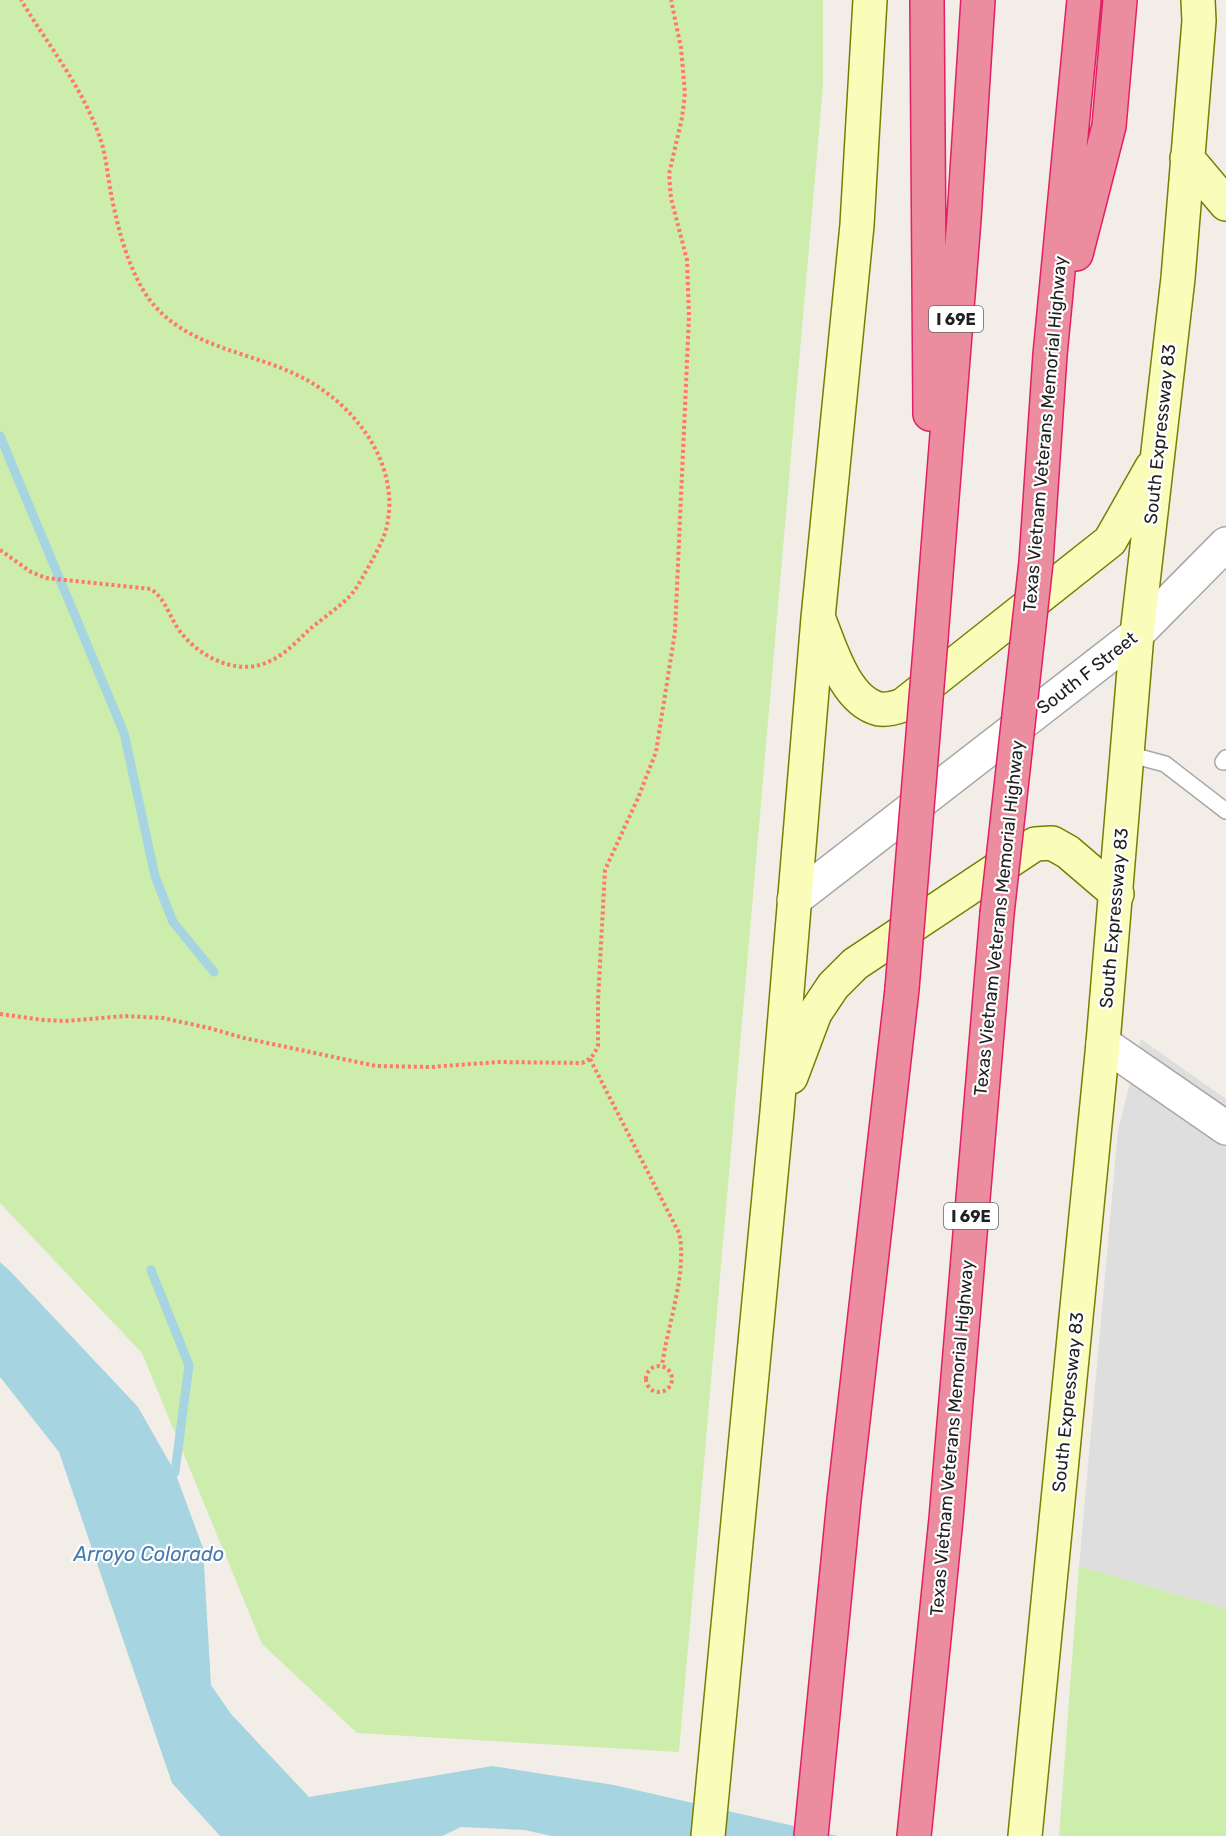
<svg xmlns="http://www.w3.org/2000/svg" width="1226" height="1836" font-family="Rubik,sans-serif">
<rect width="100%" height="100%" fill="#f2eee7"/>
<path fill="#dfdede" d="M 1141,1039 L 1226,1099 L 1226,1609 L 1079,1566 L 1118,1130 Z"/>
<path fill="#ccedab" d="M 0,0 L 823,0 L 823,85 L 679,1752 L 357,1733 L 262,1644 L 142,1353 L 0,1203 Z
M 1079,1566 L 1226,1609 L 1226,1836 L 1059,1836 Z"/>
<path fill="#a6d4e1" d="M 0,1262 L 11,1272 L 138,1407 L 175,1472 L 203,1548 L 211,1685 L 231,1714 L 309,1797 L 492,1766 L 614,1785 L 838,1836 L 552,1836 L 524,1830 L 461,1827 L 442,1836 L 220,1836 L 172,1783 L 59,1452 L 0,1377 Z"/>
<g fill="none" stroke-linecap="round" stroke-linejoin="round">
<path stroke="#a6d4e1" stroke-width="9" d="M 0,436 L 124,733 L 155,876 L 173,922 L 214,972
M 151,1270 L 189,1365 L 175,1472 L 169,1480"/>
<defs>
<path id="service" d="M 1128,754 L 1165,764 L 1226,811
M 1223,762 L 1226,758"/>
<path id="tertiary" d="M 794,900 L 1137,634 L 1226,544
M 1103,1043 L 1226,1128"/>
<path id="secondary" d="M 1187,158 L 1226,204
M 820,622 C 831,650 846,701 879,709 C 887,710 895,708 903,705 L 1110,541 L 1152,467
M 791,1077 L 815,1013 L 833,986 L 855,964 L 1035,844 L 1052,843 L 1068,852 L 1117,894
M 708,1836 L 777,1112 L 818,618 L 857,225 L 870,0
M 1025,1836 L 1103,1043 L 1137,634 L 1178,278 L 1199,21 L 1198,0"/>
<path id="motorway" d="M 927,0 L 930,414
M 1076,254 L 1109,126 L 1120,0
M 1036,562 L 1050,355 L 1084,0
M 931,638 L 964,219 L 978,0
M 811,1836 L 844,1500 L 902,989
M 914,1836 L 946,1519 L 997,914"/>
</defs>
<use href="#service" stroke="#a8a8a8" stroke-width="18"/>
<use href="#tertiary" stroke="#a8a8a8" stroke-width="36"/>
<use href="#secondary" stroke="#738000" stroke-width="36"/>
<use href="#motorway" stroke="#e41f65" stroke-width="36"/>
<path stroke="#ff786b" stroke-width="4" stroke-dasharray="3 3" stroke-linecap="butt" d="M 0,550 L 31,572 L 46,578 L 151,589 C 165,599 168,613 177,627 C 195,655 237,678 270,661 C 286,654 298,640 310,629 C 323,618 338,608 350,596 C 358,587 363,576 369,566 C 375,555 381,544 385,533 C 403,472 362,413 312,383 C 259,351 189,352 149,299 C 127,268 117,225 110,188 C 107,171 106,155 100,138 C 83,88 48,45 21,0
M 0,1014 L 43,1020 L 65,1021 L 124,1016 L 163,1018 L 209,1028 L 244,1038 L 376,1066 L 431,1067 L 498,1062 L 582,1063 C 591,1059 594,1055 598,1046 L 598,1001 L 605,870 L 638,798 L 656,752 L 675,632 L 689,316 L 687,260 L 671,198 L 669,174 L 682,118 L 685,93 L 681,48 L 671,0
M 590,1059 L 679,1233 C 688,1271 667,1327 662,1366
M646 1379a13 13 0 1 1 26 0a13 13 0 1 1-26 0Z"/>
<use href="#service" stroke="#fff" stroke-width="15"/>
<use href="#tertiary" stroke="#fff" stroke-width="33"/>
<use href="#secondary" stroke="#fafdba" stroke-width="33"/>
<use href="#motorway" stroke="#ec8c9f" stroke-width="33"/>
<defs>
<path id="motorway-bridge" d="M 997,914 L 1036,562
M 902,989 L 931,638"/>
</defs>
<use href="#motorway-bridge" stroke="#e41f65" stroke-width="36" stroke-linecap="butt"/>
<use href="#motorway-bridge" stroke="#ec8c9f" stroke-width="33"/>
</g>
<g text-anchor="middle" stroke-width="4.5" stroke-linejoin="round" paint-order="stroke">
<g fill="#fff" stroke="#646464" stroke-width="1.5">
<rect x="929" y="306" width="54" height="26" rx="4.5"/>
<rect x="944" y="1203" width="54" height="26" rx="4.5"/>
</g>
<g font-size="16" font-weight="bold" fill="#212121">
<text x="956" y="325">I 69E</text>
<text x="971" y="1222">I 69E</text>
</g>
<g font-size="18" fill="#212121" stroke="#fff">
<text transform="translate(1045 434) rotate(-85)" y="6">Texas Vietnam Veterans Memorial Highway</text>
<text transform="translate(1160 434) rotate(-84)" y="6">South Expressway 83</text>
<text transform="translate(1087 673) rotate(-38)" y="6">South F Street</text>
<text transform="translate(999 918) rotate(-84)" y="6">Texas Vietnam Veterans Memorial Highway</text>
<text transform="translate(1114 918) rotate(-85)" y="6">South Expressway 83</text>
<text transform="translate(1068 1402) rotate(-84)" y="6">South Expressway 83</text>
<text transform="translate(952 1438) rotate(-85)" y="6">Texas Vietnam Veterans Memorial Highway</text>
</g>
<g font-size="20" font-style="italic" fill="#447aaf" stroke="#fff">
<text x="149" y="1561">Arroyo Colorado</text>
</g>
</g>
</svg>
